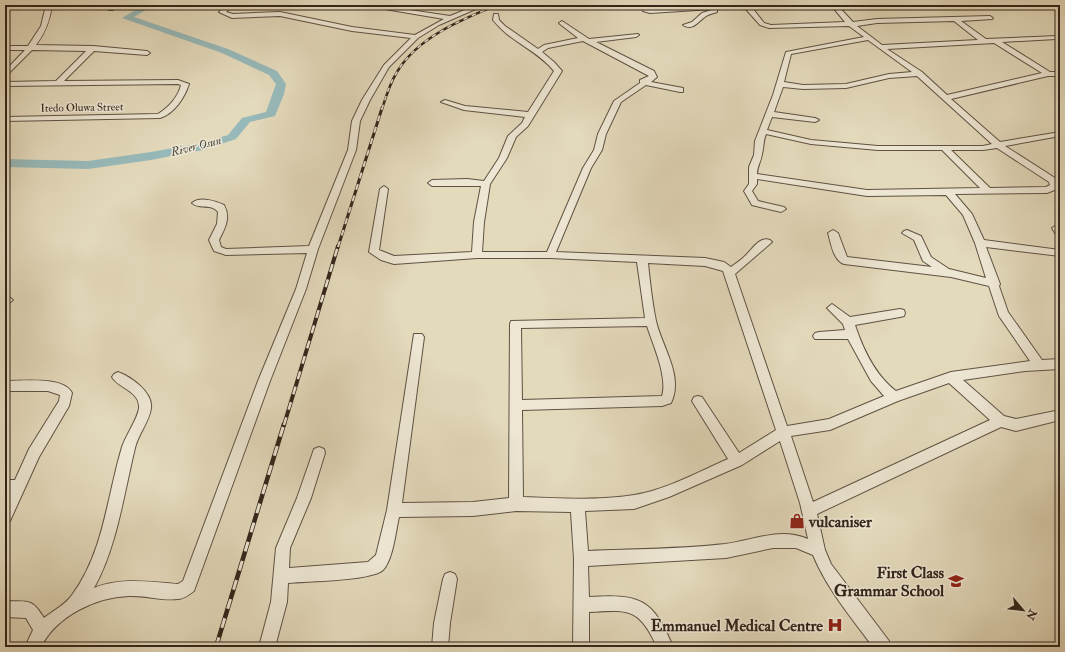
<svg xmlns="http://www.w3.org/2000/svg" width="1065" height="652" font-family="'IM FELL Double Pica',serif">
<rect width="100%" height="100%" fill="#e3d9bb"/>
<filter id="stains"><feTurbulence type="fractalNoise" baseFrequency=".005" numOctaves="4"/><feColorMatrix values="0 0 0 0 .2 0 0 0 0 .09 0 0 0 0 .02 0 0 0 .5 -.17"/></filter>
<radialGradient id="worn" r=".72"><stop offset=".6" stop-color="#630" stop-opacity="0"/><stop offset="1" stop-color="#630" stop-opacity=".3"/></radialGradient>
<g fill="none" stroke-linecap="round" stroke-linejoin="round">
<path fill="#97b9b9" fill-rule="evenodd" d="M 144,5 L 154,5 L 134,17 L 228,49 L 277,71 L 286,84 L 284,94 L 275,116 L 250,122 L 236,139 L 203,150 L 151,160 L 88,169 L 5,167 L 5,159 L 88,161 L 151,152 L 201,143 L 228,135 L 242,118 L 266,112 L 276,84 L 269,75 L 222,53 L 122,18 Z"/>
<defs>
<path id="minor" d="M 46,5 L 52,5 C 50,21 45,33 36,45 L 93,46 L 147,51 L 150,53 L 147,55 L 94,51 L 64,81 L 178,80 L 189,84 C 185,97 174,114 160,118 L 5,121 L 5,117 L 158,114 C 169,107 178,97 181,85 L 178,84 L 5,86 L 5,82 L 56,81 L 86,51 L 32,50 L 5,77 L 5,71 L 25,50 L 5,50 L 5,46 L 28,46 L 41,26 Z
M 108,5 L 114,5 L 113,10 L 109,10 Z
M 226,5 L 233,5 L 226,12 L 233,14 L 280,12 L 352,27 L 415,35 L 444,19 L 361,5 L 376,5 L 450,16 L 477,5 L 485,5 L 439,25 L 418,38 L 389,67 L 370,100 L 360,121 L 356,150 L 318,249 L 306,289 L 270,381 L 194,591 C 190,594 184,599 178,599 C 162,601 145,595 129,596 C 96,597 56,616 41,647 L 25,647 L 33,630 L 26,618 L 5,617 L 5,601 C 28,602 31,597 44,618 C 53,611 66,604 72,595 C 104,552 107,496 122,447 C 126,435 138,418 139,408 C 140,391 118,388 112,377 L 114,374 L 118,372 C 131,377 153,392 151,408 C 150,420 138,435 135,448 C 124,493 117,547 94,588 C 121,577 150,582 178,584 L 183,581 L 258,381 L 296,289 L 307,253 L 226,255 L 214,251 L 209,240 L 217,224 L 218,212 C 211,203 200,210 192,203 C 199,196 216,201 224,205 C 231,218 225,228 219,240 L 221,247 L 226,249 L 309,246 L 348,150 L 352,121 L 362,100 L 384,65 L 411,38 L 352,31 L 280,16 L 232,18 L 219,12 Z
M 639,5 L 645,5 L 650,9 L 750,5 L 764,23 L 771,25 L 845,22 L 831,5 L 837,5 L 853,22 L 877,19 L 990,16 L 993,18 L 992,19 L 961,21 L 986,39 L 1058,36 L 1059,37 L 1056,39 L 1002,42 L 1050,72 L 1060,72 L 1060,76 L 1048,76 L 951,99 L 1000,142 L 1060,132 L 1060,136 L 1005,146 L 1055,178 L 1059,184 L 1057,189 L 1047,193 L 955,194 L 972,214 L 984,240 L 1060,250 L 1060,256 L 986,247 L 1000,284 L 999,286 L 1008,312 L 1042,360 L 1060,359 L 1060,369 L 1025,371 L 963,380 L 1004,416 L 1016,419 L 1060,410 L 1060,420 L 1016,431 L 1001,427 L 817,514 L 825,550 L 831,564 L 889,641 L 891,647 L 873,647 C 851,617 827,589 813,555 L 796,548 L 773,548 L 726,558 L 588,566 L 589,597 C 639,594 653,598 673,647 L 657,647 C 639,607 628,610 589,612 L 589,647 L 573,647 L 574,559 L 571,512 L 516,511 L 473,516 L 399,517 C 396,530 393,560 383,570 C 371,581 307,581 288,583 L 287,602 L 275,647 L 259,647 L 271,602 L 276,548 L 297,498 L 314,449 L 319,447 L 324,449 L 325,453 L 311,498 L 290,548 L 289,568 L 368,562 L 376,555 L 387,510 L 414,334 L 422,334 L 424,337 L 402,503 L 473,502 L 509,498 L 510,324 L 511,321 L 645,318 L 637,262 L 550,258 L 477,258 L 394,264 L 381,260 L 369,252 L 380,189 L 384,186 L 388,189 L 379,250 L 394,256 L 472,252 L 474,222 L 481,186 L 432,186 L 428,183 L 432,180 L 467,179 L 484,181 L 499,158 L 508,136 L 522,123 L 525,117 L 464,110 L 441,102 L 445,100 L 465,106 L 528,112 L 554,71 C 537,50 510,42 493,20 L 494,14 L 498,14 L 499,20 L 505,26 L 538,49 L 544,45 L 578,38 L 560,24 L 559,23 L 562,21 L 589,39 L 638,34 L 639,35 L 636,37 L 596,42 L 654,71 L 657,77 L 651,82 L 683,88 L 683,92 L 680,92 L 646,85 L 621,102 L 606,134 L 602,150 L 591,168 L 556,252 L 705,258 L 724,262 L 731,267 C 736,263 741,260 744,257 C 752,250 759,236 770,240 L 772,242 L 735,274 L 787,426 L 829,419 L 884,396 L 871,381 L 848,339 L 815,339 L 813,336 L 815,333 L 819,332 L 845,330 L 843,324 L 827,308 L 832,304 L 850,317 L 900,309 L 904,310 L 905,313 L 904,316 L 900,317 L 855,325 C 863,349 875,375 896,391 L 951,372 L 1030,361 L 999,316 L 989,286 L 951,277 L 844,264 C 833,260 831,243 828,233 L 833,230 L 838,233 L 847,257 L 932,267 L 923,261 L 914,240 L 902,233 L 904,231 L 907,230 L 921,236 L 931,257 L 949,269 L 986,278 L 975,243 L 963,215 L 946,195 L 867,196 L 757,179 L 757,184 L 752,191 L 758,201 L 784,207 L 786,209 L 781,212 L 752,205 L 744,191 L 749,184 L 749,167 L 754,155 L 755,141 L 773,95 L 786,52 L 864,37 L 849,26 L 769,28 L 760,25 L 744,7 L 650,13 L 643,11 ZM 954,21 L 978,40 L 882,45 L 857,26 L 877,23 ZM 868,40 L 912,72 L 889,74 L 846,84 L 803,85 L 784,82 L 791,54 ZM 583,41 L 649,76 L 640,80 L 640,83 L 614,101 L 598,134 L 594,150 L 583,168 L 547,252 L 482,252 L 484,222 L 490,184 L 507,158 L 516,137 L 528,126 L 562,71 L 554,62 L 542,52 L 548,48 ZM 994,43 L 1042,73 L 947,95 L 922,72 L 887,49 ZM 917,76 L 992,144 L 983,146 L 878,146 L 811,140 L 767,130 L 772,117 L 815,122 L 819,120 L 815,118 L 774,112 L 783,87 L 803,89 L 846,88 L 889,78 ZM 766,134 L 811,144 L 878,150 L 942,150 L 980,188 L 867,190 L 757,174 C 757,166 761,162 762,154 C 764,147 763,141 766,134 ZM 997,148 L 1049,182 L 1050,185 L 1046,187 L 990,188 L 951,150 L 983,150 ZM 648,263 L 705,266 L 723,271 L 776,430 L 739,453 L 702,397 L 698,396 L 694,397 L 692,401 L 728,459 C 698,472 666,490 634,495 C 598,501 558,498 523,497 L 522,410 L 662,406 L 671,403 C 684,376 662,347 656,321 C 652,302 650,282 648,263 ZM 647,326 C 653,345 668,377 662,396 L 522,400 L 521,328 ZM 949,383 L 990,420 L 813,502 L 791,436 L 830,430 L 898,401 ZM 780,441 L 800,503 L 808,539 C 780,527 754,540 725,544 C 680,549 633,549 588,551 L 585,511 L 634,509 L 669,497 L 742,465 Z
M 715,9 L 717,10 L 717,12 C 714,13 710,14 708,15 C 699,19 694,32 683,25 L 692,22 L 702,13 Z
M 1060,223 L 1060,237 L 1057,236 L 1052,228 Z
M 8,296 L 13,300 L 5,306 L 5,297 Z
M 5,381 C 22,381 64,376 72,393 L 69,406 L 39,457 L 10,521 L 5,523 L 5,501 L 9,492 L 5,492 L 5,480 L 15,480 L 29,449 L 59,401 L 60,395 L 48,391 L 5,391 Z
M 450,572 L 455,574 L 457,579 L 450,623 L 448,647 L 432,647 L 434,623 L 443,579 L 445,574 Z"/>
</defs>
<use href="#minor" stroke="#5f5243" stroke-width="2"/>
<use href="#minor" fill="#ede6d3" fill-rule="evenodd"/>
<defs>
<path id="rail-far3" d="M 382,109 C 386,96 390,83 397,72 C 418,37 461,20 497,5"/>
<path id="rail-far2" d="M 338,247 L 382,108"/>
<path id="rail-far1" d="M 284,425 L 338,246"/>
<path id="rail" d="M 216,647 L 284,424"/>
</defs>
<use href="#rail-far3" stroke="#33251b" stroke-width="2.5"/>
<use href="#rail-far2" stroke="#33251b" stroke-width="3"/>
<use href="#rail-far1" stroke="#33251b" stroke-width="4"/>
<use href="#rail" stroke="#33251b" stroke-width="4.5"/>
<use href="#rail-far3" stroke="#ede6d3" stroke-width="1.5" stroke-dasharray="4.5" stroke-linecap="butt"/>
<use href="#rail-far2" stroke="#ede6d3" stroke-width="2" stroke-dasharray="6" stroke-linecap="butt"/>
<use href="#rail-far1" stroke="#ede6d3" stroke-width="2.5" stroke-dasharray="8" stroke-linecap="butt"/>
<use href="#rail" stroke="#ede6d3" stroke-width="3" stroke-dasharray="10" stroke-linecap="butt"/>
</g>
<defs>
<symbol id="shop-bare" viewBox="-9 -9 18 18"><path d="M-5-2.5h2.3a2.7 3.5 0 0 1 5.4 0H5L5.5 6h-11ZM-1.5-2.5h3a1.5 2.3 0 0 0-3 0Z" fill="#8f2418" stroke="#ede6d3" stroke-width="2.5" paint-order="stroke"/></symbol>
<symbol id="school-bare" viewBox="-9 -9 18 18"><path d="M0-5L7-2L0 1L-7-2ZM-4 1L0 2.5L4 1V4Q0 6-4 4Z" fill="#8f2418" stroke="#ede6d3" stroke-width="2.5" paint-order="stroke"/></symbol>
<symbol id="hospital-bare" viewBox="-9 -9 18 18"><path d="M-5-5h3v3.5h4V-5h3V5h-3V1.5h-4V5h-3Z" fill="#8f2418" stroke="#ede6d3" stroke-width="2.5" paint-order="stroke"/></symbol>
</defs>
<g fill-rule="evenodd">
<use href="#shop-bare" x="786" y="510" width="22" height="22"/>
<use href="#school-bare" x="945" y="570" width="22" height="22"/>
<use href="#hospital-bare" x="824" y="614" width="22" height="22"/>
</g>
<g text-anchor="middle" stroke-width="3" stroke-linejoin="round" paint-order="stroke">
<g font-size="11" fill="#33251b" stroke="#ede6d3">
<text transform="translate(82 107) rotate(-1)" y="4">Itedo Oluwa Street</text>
</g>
<g font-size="12" font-style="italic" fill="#4c4a42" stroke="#ede6d3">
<text transform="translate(196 146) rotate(-14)" y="4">River Osun</text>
</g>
<g font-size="16" font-weight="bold" fill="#33251b" stroke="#ede6d3" text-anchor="end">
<text x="809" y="527" text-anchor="start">vulcaniser</text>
<text x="944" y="578">First Class<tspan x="944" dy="18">Grammar School</tspan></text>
<text x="823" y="631">Emmanuel Medical Centre</text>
</g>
</g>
<rect width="1065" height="652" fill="none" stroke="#e3d9bb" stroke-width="20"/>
<rect x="6" y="6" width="1053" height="640" fill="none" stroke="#33251b" stroke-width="2"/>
<rect x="10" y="10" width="1045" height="632" fill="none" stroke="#33251b"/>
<g transform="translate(1023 610) rotate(118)" stroke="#ede6d3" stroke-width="3" paint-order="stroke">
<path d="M0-3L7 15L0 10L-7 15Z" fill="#33251b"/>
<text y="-6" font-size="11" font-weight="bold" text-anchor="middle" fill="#33251b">N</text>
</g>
<rect width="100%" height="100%" filter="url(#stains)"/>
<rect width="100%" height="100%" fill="url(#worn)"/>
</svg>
